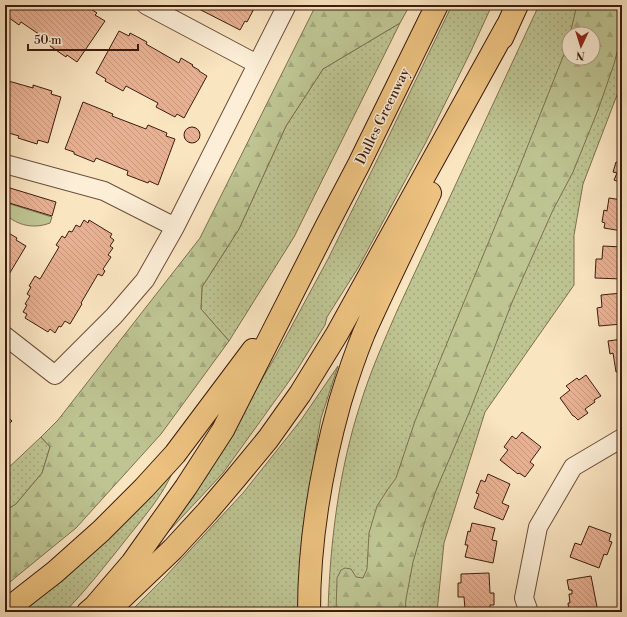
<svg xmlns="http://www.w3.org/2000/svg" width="627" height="617" font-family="'Libre Bodoni',serif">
<defs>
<pattern id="grass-dots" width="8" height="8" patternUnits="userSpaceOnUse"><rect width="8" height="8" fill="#bec593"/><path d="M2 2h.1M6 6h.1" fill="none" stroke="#a4a97e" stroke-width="1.8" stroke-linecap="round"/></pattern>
<pattern id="forest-firs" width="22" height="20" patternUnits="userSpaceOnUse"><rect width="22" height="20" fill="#bec593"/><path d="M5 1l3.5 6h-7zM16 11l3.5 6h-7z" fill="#a4a97e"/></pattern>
<pattern id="building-back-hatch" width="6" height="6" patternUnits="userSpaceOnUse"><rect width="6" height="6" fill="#e8b193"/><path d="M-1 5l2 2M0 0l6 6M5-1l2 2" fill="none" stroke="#c8987e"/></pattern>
</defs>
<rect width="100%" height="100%" fill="#fae5c1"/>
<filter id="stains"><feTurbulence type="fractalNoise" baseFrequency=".005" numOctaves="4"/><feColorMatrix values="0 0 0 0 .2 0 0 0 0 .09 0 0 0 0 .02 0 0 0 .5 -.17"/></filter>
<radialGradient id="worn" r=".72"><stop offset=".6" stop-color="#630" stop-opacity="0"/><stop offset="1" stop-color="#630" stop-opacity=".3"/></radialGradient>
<path fill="url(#grass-dots)" stroke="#7e7051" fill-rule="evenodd" d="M 452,5 L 492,5 L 471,51 L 426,142 L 358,268 L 327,317 L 325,325 L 295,373 L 223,473 L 143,559 L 227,439 L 275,357 L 328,259 L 385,144 Z
M 539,5 L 622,5 L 622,82 L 583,184 L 574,235 L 574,285 L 485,412 L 444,543 L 437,612 L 328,612 C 330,542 339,469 361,402 C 371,370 384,341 397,311 ZM 569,34 L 593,34 L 593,58 L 569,58 Z
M 400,23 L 294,237 L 229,341 L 201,309 L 202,287 L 239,229 L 286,126 L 323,69 Z
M 338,366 L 321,418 L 317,441 L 300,573 L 298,612 L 130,612 L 165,577 L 243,493 L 301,420 Z
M 41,437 L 50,447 L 42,473 L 16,504 L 5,511 L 5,471 Z
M 174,469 C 163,496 142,519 124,542 C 105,566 86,590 65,612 L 15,612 Z"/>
<path fill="url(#forest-firs)" stroke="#7e7051" d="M 316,5 L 410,5 L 400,23 L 323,69 L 286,126 L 239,229 L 202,287 L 201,309 L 229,341 L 161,434 L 76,528 L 5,586 L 5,511 L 16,504 L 42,473 L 50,447 L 41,437 L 58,420 L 200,238 Z
M 577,5 L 622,5 L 622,33 L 614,64 L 598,110 L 573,172 L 553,210 L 513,300 L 469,413 L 437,488 L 425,521 L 413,562 L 406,599 L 405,612 L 336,612 L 337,578 L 341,570 L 345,568 L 351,569 L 356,577 L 363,578 L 367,569 L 369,533 L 377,506 L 388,489 L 396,478 L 415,421 L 517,173 L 566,49 L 569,38 L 569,58 L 593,58 L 593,34 L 570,34 Z"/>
<path fill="#bec593" stroke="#7e7051" d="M 7,203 L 52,217 L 50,223 C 34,229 18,226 5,214 L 5,209 Z"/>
<path fill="url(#building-back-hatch)" stroke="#3d1c0f" d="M 5,5 L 85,5 L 97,13 L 95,15 L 105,21 L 77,62 L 67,55 L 66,57 L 50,46 L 52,43 L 21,22 L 19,25 L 5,15 Z
M 199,5 L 256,5 L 247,22 L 245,21 L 240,30 L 197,8 Z
M 119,31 L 129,36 L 130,33 L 147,42 L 146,44 L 179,63 L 181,58 L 193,65 L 192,66 L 199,70 L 199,71 L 207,76 L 184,118 L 177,114 L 175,117 L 156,107 L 158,103 L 126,86 L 123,91 L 105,81 L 106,79 L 96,73 Z
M 5,80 L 33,88 L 33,85 L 52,91 L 51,94 L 61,97 L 48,143 L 38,140 L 37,144 L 18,138 L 19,136 L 5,132 Z
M 83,102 L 113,114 L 112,116 L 146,129 L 148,125 L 167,133 L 166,136 L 175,139 L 158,185 L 149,181 L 148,183 L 127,175 L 128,171 L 96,158 L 94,162 L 74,154 L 74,152 L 65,149 Z
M184 135a8 8 0 1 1 16 0a8 8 0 1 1-16 0Z
M 622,160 L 622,183 L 614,180 L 617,173 L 613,172 L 616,162 L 621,163 Z
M 10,188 L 56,202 L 52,216 L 6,202 Z
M 609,198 L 622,200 L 622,231 L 604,228 L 605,223 L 602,222 L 604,210 L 607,211 Z
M 84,220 L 88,223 L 89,220 L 112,234 L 110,237 L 114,240 L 110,246 L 113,248 L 108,255 L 111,257 L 103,269 L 105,271 L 102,276 L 98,274 L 81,303 L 82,304 L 70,324 L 65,321 L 61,327 L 59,326 L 55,333 L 50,329 L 48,332 L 25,318 L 27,314 L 23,312 L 27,305 L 25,304 L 30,296 L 27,294 L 31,287 L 29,286 L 35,276 L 40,279 L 59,247 L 56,245 L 62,236 L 65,238 L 69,231 L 72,232 L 76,225 L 80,227 Z
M 5,231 L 17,238 L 16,240 L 26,246 L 5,281 Z
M 603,246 L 622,247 L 622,279 L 595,278 L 596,259 L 602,259 Z
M 622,293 L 622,324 L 599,326 L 597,308 L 602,307 L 601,295 Z
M 622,339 L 622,371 L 616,372 L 613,353 L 610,354 L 608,341 Z
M 586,375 L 601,396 L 594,400 L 595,402 L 585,409 L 588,413 L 578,420 L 574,416 L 573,416 L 560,398 L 570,390 L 566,386 L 577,378 L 579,380 Z
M 5,414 L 12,421 L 5,428 Z
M 522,432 L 541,447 L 530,462 L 534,465 L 525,477 L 519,473 L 518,474 L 500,460 L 508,450 L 504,447 L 512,436 L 516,439 Z
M 488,474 L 510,484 L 502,503 L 509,506 L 503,520 L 474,508 L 479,494 L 476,493 L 481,480 L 485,482 Z
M 472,523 L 495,528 L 492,540 L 497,541 L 493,563 L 465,557 L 468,545 L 465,545 L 468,531 L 470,532 Z
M 589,526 L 611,534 L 609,541 L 612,542 L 607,555 L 604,554 L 599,568 L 570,557 L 575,543 L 581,545 Z
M 489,573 L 490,593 L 494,593 L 494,605 L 490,605 L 490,608 L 465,609 L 464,597 L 458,597 L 458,583 L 461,583 L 461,574 Z
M 591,576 L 598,612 L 569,612 L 568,603 L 570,603 L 569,594 L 572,594 L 572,590 L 569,590 L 567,580 Z"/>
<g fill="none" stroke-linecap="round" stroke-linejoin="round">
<defs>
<path id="street" d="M 146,5 L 257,64
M 5,164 L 104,191 L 175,227
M 5,336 L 55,375 L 114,316 L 145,280 L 175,227 L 287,5
M 529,612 L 524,598 L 538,527 L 573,467 L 622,438"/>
<path id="highway" d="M 502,38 L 517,5
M 5,611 L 55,572 L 101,531 L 144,488 L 175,454 L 253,350
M 88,612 L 95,606 L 132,563 L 186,487 L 223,430 L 326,227 L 359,164 L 437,5
M 107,612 L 173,549 L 207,512 L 235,479 L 268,439 L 300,394 L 337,334 L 507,26
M 309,612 C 309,541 321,470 340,402 C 347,379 355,355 364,333 C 385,286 408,240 430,193"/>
</defs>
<use href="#street" stroke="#6c4e3c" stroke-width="20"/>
<use href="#highway" stroke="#3d1c0f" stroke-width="24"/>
<use href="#street" stroke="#fceed7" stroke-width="18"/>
<use href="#highway" stroke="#edc280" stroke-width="22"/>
</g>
<g text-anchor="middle" stroke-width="3" stroke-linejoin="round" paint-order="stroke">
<g font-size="14" fill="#3d1c0f" stroke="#fceed7">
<text transform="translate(382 116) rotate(-64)" y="5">Dulles Greenway</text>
</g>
</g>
<rect width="627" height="617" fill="none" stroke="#fae5c1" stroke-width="20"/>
<rect x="6" y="6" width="615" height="605" fill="none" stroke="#3d1c0f" stroke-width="2"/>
<rect x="10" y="10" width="607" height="597" fill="none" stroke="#3d1c0f"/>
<g transform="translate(581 46) rotate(184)"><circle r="19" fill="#fceed7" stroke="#b09a87"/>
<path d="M0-3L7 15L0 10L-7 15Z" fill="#8f2418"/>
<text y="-6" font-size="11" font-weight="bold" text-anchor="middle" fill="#3d1c0f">N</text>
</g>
<path d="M28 44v6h110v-6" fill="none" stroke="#3d1c0f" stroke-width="2"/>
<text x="34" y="44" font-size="12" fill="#3d1c0f" stroke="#fceed7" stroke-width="3" paint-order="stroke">50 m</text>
<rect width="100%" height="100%" filter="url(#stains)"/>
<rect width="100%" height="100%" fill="url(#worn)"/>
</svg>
